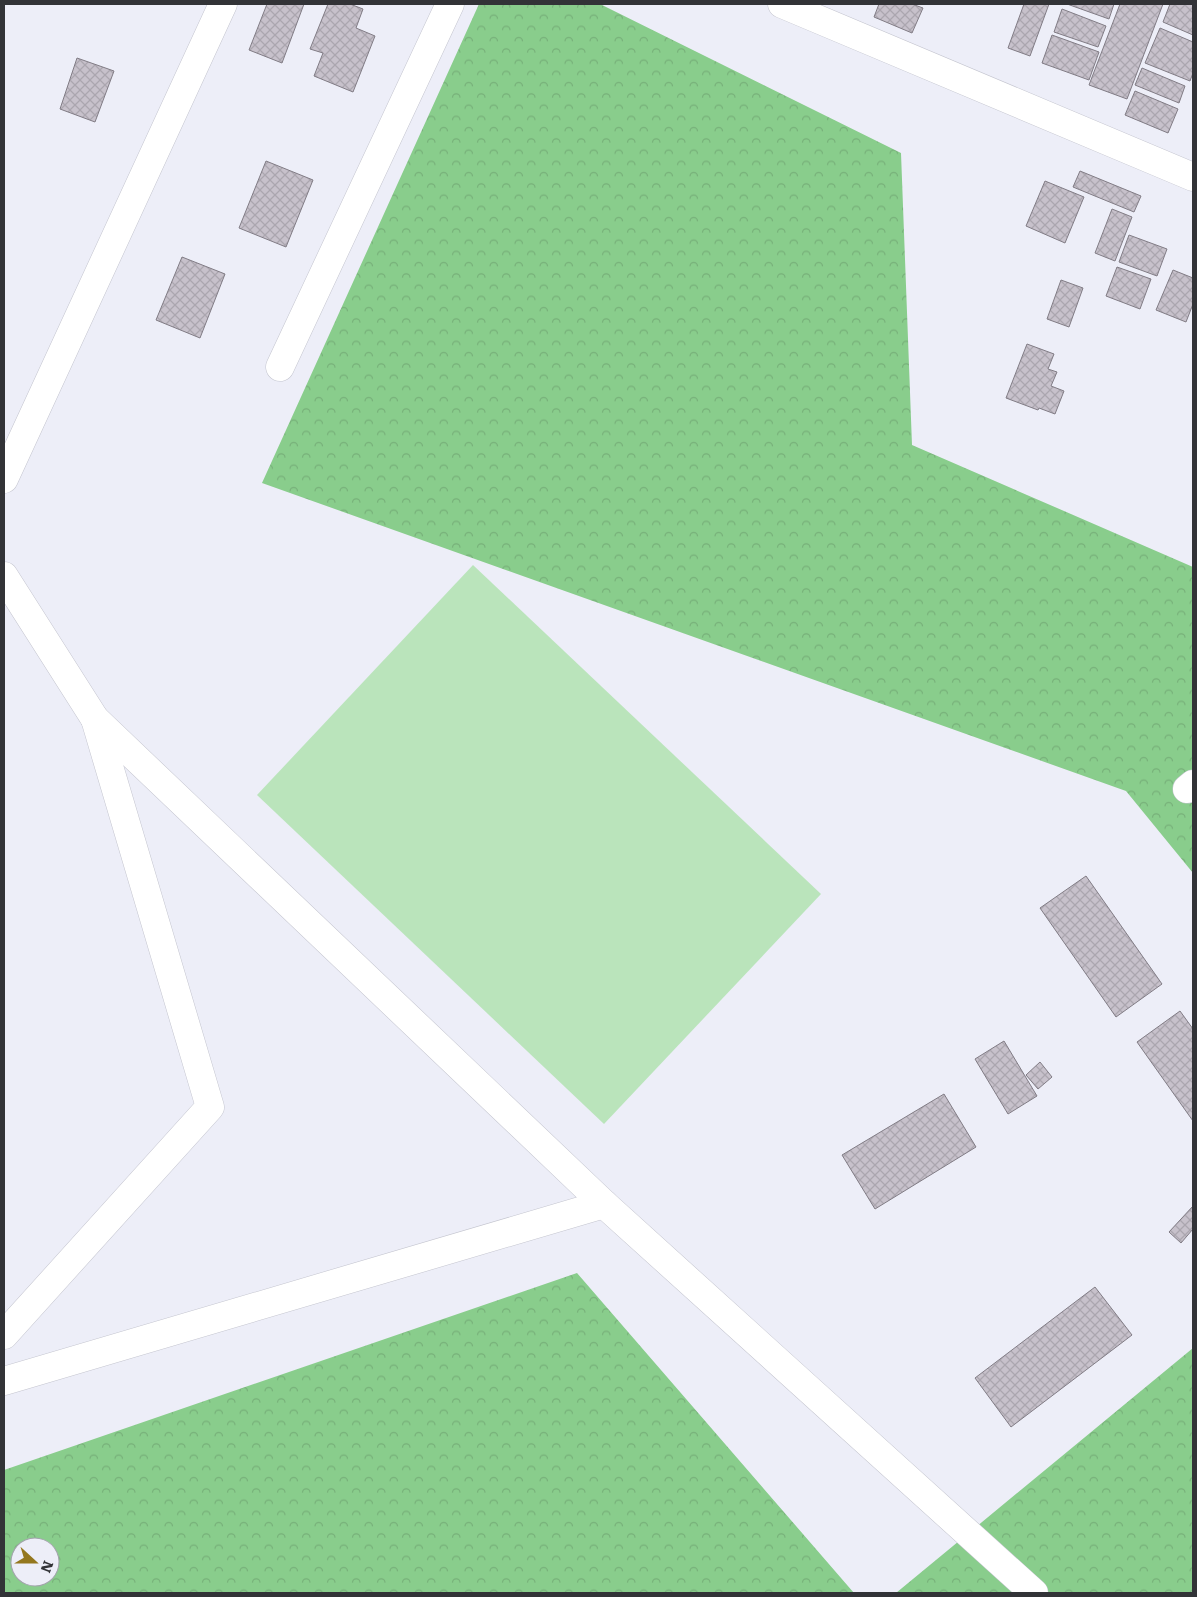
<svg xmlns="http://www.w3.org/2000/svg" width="1197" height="1597" font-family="Literata,serif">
<defs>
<pattern id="forest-crowns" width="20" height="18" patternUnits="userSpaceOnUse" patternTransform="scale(1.25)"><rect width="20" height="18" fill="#89cd8c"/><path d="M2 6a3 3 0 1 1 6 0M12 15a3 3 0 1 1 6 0" fill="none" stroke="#77b079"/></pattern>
<pattern id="building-cross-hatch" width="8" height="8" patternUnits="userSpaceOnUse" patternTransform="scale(1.25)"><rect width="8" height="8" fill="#c7c1cb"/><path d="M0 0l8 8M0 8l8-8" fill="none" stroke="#aba6af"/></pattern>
</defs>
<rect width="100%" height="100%" fill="#edeef8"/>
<path fill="url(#forest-crowns)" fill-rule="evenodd" d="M 479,4 L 600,4 L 901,153 L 912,445 L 1193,567 L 1193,873 L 1126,791 L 262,483 Z
M 577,1273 L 854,1593 L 4,1593 L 4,1470 ZM 20,1547 L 50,1547 L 50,1577 L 20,1577 Z
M 1193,1348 L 1193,1593 L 896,1593 Z"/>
<path fill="#bae4bb" d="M 473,565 L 821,894 L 604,1124 L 257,795 Z"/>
<path fill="url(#building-cross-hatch)" stroke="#817c85" d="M 267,4 L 304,4 L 282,63 L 249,50 Z
M 328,4 L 350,4 L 363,9 L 356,28 L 375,36 L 353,92 L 314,76 L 323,53 L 310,49 Z
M 879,4 L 912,4 L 923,8 L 912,33 L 874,17 Z
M 1024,4 L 1049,4 L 1030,56 L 1008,48 Z
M 1067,4 L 1114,4 L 1109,19 Z
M 1120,4 L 1163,4 L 1127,99 L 1089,85 Z
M 1170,4 L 1193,4 L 1193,35 L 1163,22 Z
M 1062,9 L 1106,26 L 1098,47 L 1054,32 Z
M 1160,28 L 1193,42 L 1193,73 L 1190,81 L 1145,63 Z
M 1052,35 L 1099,52 L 1089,80 L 1042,63 Z
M 77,58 L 114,71 L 95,122 L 60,109 Z
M 1142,68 L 1185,86 L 1179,103 L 1135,85 Z
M 1135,91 L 1178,109 L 1168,133 L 1125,115 Z
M 266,161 L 313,180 L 286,247 L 239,228 Z
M 1080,171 L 1141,196 L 1134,212 L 1073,187 Z
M 1045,181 L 1084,197 L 1065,243 L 1026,226 Z
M 1112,209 L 1132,217 L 1115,261 L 1095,253 Z
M 1129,235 L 1167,249 L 1157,276 L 1119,262 Z
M 182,257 L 225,274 L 200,338 L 156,320 Z
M 1117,267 L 1151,279 L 1140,309 L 1106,296 Z
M 1173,270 L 1193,278 L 1193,304 L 1186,322 L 1156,310 Z
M 1061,280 L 1083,288 L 1069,327 L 1047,319 Z
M 1027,344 L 1054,354 L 1048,369 L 1057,372 L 1051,386 L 1064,391 L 1055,414 L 1039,408 L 1038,410 L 1006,398 Z
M 1086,876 L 1162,984 L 1116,1017 L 1040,908 Z
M 1180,1011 L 1193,1029 L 1193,1121 L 1137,1042 Z
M 1004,1041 L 1037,1096 L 1008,1114 L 975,1059 Z
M 1040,1062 L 1052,1077 L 1038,1089 L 1026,1075 Z
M 944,1094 L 976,1147 L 875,1209 L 842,1155 Z
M 1193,1206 L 1193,1229 L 1181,1243 L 1169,1232 Z
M 1095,1287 L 1132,1335 L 1011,1427 L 975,1378 Z"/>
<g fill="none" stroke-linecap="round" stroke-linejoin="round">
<defs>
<path id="street" d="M 782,4 L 1193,177
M 280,367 L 450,4
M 4,479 L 223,4
M 1187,789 L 1193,784
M 4,1335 L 210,1107 L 95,719
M 4,1381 L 604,1204"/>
<path id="secondary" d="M 4,576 L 95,719 L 604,1204 L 1034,1593"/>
</defs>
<use href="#street" stroke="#c4c5cf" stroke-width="29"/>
<use href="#secondary" stroke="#c4c5cf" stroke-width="29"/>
<use href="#street" stroke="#fff" stroke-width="28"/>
<use href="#secondary" stroke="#fff" stroke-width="28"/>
</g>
<rect width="1197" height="1597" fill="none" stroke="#323337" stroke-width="10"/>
<g transform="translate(35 1562) rotate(111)"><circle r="24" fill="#edeef8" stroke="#a2a3ab"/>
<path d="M0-4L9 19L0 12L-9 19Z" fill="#94771e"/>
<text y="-8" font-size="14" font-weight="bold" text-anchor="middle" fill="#323337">N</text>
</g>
</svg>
